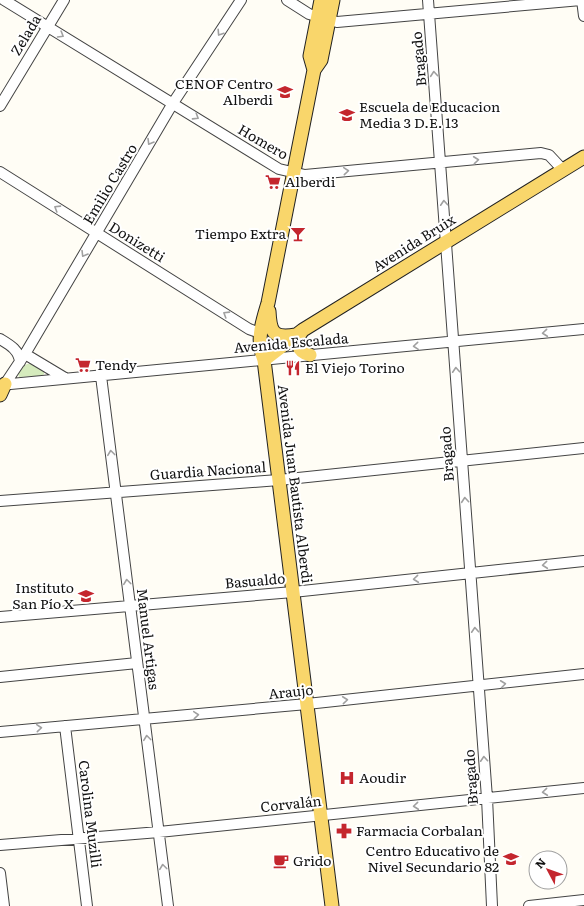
<svg xmlns="http://www.w3.org/2000/svg" width="584" height="906" font-family="Literata,serif">
<rect width="100%" height="100%" fill="#fffdf5"/>
<path fill="#d5ebbd" d="M 27,364 L 32,364 L 44,371 L 44,374 L 42,376 L 19,377 L 18,374 L 21,368 Z"/>
<g fill="none" stroke-linecap="round" stroke-linejoin="round">
<defs>
<path id="minor" d="M 4,0 L 279,169 L 305,175 L 541,153 L 549,155 L 563,170
M 287,0 L 309,14 L 337,22 L 581,0
M 428,0 L 487,798 L 492,906
M 582,0 L 584,16
M 0,106 L 64,0
M 0,172 L 249,329 L 260,333
M 0,339 C 10,345 19,350 20,362
M 25,354 L 65,378
M 101,376 L 168,906
M 5,384 L 25,354 L 173,103 L 241,0
M 0,385 L 584,329
M 0,501 L 279,480 L 584,448
M 0,617 L 293,592 L 584,561
M 0,677 L 137,663
M 65,726 L 87,906
M 0,732 L 307,704 L 584,674
M 0,845 L 159,832 L 584,788
M 0,873 L 4,906
M 529,906 L 584,900"/>
<path id="major" d="M 314,70 L 310,56 L 321,0
M 269,311 C 270,332 273,339 296,335
M 303,330 C 294,340 297,352 310,355
M 264,360 L 303,330 L 584,157
M 0,395 L 5,384
M 332,906 L 264,360 C 256,340 262,323 268,303 L 314,70 L 321,60 L 333,0"/>
</defs>
<use href="#minor" stroke="#444" stroke-width="12"/>
<use href="#major" stroke="#222" stroke-width="15"/>
<use href="#minor" stroke="#fff" stroke-width="10"/>
<use href="#major" stroke="#f9d66b" stroke-width="13"/>
</g>
<defs><path id="oneway-chevron" d="M-2-3.5L2.5 0L-2 3.5" fill="none" stroke-width="1.6" stroke-linecap="round" stroke-linejoin="round"/></defs>
<g stroke="#a0a0a0">
<use href="#oneway-chevron" transform="translate(220 33) rotate(123)"/>
<use href="#oneway-chevron" transform="translate(61 35) rotate(31)"/>
<use href="#oneway-chevron" transform="translate(434 74) rotate(-95)"/>
<use href="#oneway-chevron" transform="translate(196 117) rotate(32)"/>
<use href="#oneway-chevron" transform="translate(150 142) rotate(121)"/>
<use href="#oneway-chevron" transform="translate(476 160) rotate(-6)"/>
<use href="#oneway-chevron" transform="translate(346 171) rotate(-5)"/>
<use href="#oneway-chevron" transform="translate(444 203) rotate(-94)"/>
<use href="#oneway-chevron" transform="translate(57 208) rotate(-148)"/>
<use href="#oneway-chevron" transform="translate(84 254) rotate(121)"/>
<use href="#oneway-chevron" transform="translate(226 314) rotate(-148)"/>
<use href="#oneway-chevron" transform="translate(545 333) rotate(174)"/>
<use href="#oneway-chevron" transform="translate(416 346) rotate(175)"/>
<use href="#oneway-chevron" transform="translate(456 370) rotate(-94)"/>
<use href="#oneway-chevron" transform="translate(111 453) rotate(-97)"/>
<use href="#oneway-chevron" transform="translate(465 500) rotate(-95)"/>
<use href="#oneway-chevron" transform="translate(545 565) rotate(174)"/>
<use href="#oneway-chevron" transform="translate(416 579) rotate(174)"/>
<use href="#oneway-chevron" transform="translate(127 582) rotate(-97)"/>
<use href="#oneway-chevron" transform="translate(475 630) rotate(-94)"/>
<use href="#oneway-chevron" transform="translate(503 684) rotate(-7)"/>
<use href="#oneway-chevron" transform="translate(345 700) rotate(-6)"/>
<use href="#oneway-chevron" transform="translate(196 715) rotate(-5)"/>
<use href="#oneway-chevron" transform="translate(39 728) rotate(-5)"/>
<use href="#oneway-chevron" transform="translate(147 738) rotate(-97)"/>
<use href="#oneway-chevron" transform="translate(484 759) rotate(-94)"/>
<use href="#oneway-chevron" transform="translate(545 792) rotate(174)"/>
<use href="#oneway-chevron" transform="translate(416 806) rotate(174)"/>
<use href="#oneway-chevron" transform="translate(163 867) rotate(-97)"/>
</g>
<defs>
<symbol id="school-bare" viewBox="-9 -9 18 18"><path d="M0-5L7-2L0 1L-7-2ZM-4 1L0 2.5L4 1V4Q0 6-4 4Z" fill="#c4262e" stroke="#fff" stroke-width="2.5" paint-order="stroke"/></symbol>
<symbol id="supermarket-bare" viewBox="-9 -9 18 18"><path d="M-6-5.5h2.5l.6 2H6L4.5 2H-2.5L-4.4-4H-6ZM-1.5 3.2a1.3 1.3 0 1 0 .1 0ZM3 3.2a1.3 1.3 0 1 0 .1 0Z" fill="#c4262e" stroke="#fff" stroke-width="2.5" paint-order="stroke"/></symbol>
<symbol id="bar-bare" viewBox="-9 -9 18 18"><path d="M-6-5H6L.8 .8V4.5H3.5V6h-7V4.5H-.8V.8Z" fill="#c4262e" stroke="#fff" stroke-width="2.5" paint-order="stroke"/></symbol>
<symbol id="restaurant-bare" viewBox="-9 -9 18 18"><path d="M-5-6h1v4h1v-4h1v4h1v-4h1v5L-1.5 .5V6h-2V.5L-5-1ZM5-6V6H3V1.5H1.5Q1.5-4 5-6Z" fill="#c4262e" stroke="#fff" stroke-width="2.5" paint-order="stroke"/></symbol>
<symbol id="hospital-bare" viewBox="-9 -9 18 18"><path d="M-5-5h3v3.5h4V-5h3V5h-3V1.5h-4V5h-3Z" fill="#c4262e" stroke="#fff" stroke-width="2.5" paint-order="stroke"/></symbol>
<symbol id="pharmacy-bare" viewBox="-9 -9 18 18"><path d="M-2-6h4v4h4v4h-4v4h-4v-4h-4v-4h4Z" fill="#c4262e" stroke="#fff" stroke-width="2.5" paint-order="stroke"/></symbol>
<symbol id="cafe-bare" viewBox="-9 -9 18 18"><path d="M-5.5-4.5H6V0H3Q3 3.5 0 3.5H-2.5Q-5.5 3.5-5.5 0ZM3-3.2v2h1.7v-2ZM-6 4.5H4V6H-6Z" fill="#c4262e" stroke="#fff" stroke-width="2.5" paint-order="stroke"/></symbol>
</defs>
<g fill-rule="evenodd">
<use href="#school-bare" x="274" y="81" width="22" height="22"/>
<use href="#school-bare" x="336" y="104" width="22" height="22"/>
<use href="#supermarket-bare" x="262" y="171" width="22" height="22"/>
<use href="#bar-bare" x="287" y="223" width="22" height="22"/>
<use href="#supermarket-bare" x="72" y="354" width="22" height="22"/>
<use href="#restaurant-bare" x="282" y="357" width="22" height="22"/>
<use href="#school-bare" x="75" y="585" width="22" height="22"/>
<use href="#hospital-bare" x="336" y="767" width="22" height="22"/>
<use href="#pharmacy-bare" x="333" y="820" width="22" height="22"/>
<use href="#school-bare" x="500" y="848" width="22" height="22"/>
<use href="#cafe-bare" x="270" y="850" width="22" height="22"/>
</g>
<g text-anchor="middle" stroke-width="4" stroke-linejoin="round" paint-order="stroke">
<g font-size="14" fill="#111" stroke="#fff">
<text transform="translate(26 35) rotate(-59)" y="5">Zelada</text>
<text transform="translate(419 59) rotate(-95)" y="5">Bragado</text>
<text transform="translate(263 142) rotate(30)" y="5">Homero</text>
<text transform="translate(110 184) rotate(-59)" y="5">Emilio Castro</text>
<text transform="translate(137 242) rotate(32)" y="5">Donizetti</text>
<text transform="translate(414 243) rotate(-32)" y="5">Avenida Bruix</text>
<text transform="translate(291 343) rotate(-5)" y="5">Avenida Escalada</text>
<text transform="translate(447 454) rotate(-94)" y="5">Bragado</text>
<text transform="translate(208 471) rotate(-4)" y="5">Guardia Nacional</text>
<text transform="translate(295 484) rotate(83)" y="5">Avenida Juan Bautista Alberdi</text>
<text transform="translate(255 581) rotate(-5)" y="5">Basualdo</text>
<text transform="translate(148 639) rotate(83)" y="5">Manuel Artigas</text>
<text transform="translate(291 692) rotate(-6)" y="5">Araujo</text>
<text transform="translate(471 777) rotate(-94)" y="5">Bragado</text>
<text transform="translate(291 804) rotate(-6)" y="5">Corvalán</text>
<text transform="translate(90 814) rotate(83)" y="5">Carolina Muzilli</text>
</g>
<g font-size="14" fill="#111" stroke="#fff" text-anchor="start">
<text x="273" y="89" text-anchor="end">CENOF Centro<tspan x="273" dy="16">Alberdi</tspan></text>
<text x="359" y="112">Escuela de Educacion<tspan x="359" dy="16">Media 3 D.E. 13</tspan></text>
<text x="285" y="187">Alberdi</text>
<text x="286" y="239" text-anchor="end">Tiempo Extra</text>
<text x="95" y="370">Tendy</text>
<text x="305" y="373">El Viejo Torino</text>
<text x="74" y="593" text-anchor="end">Instituto<tspan x="74" dy="16">San Pío X</tspan></text>
<text x="359" y="783">Aoudir</text>
<text x="356" y="836">Farmacia Corbalan</text>
<text x="499" y="856" text-anchor="end">Centro Educativo de<tspan x="499" dy="16">Nivel Secundario 82</tspan></text>
<text x="293" y="866">Grido</text>
</g>
</g>
<g transform="translate(548 870) rotate(311)"><circle r="19" fill="#ffffff" stroke="#a0a0a0"/>
<path d="M0-3L7 15L0 10L-7 15Z" fill="#c4262e"/>
<text y="-6" font-size="11" font-weight="bold" text-anchor="middle" fill="#111111">N</text>
</g>
</svg>
